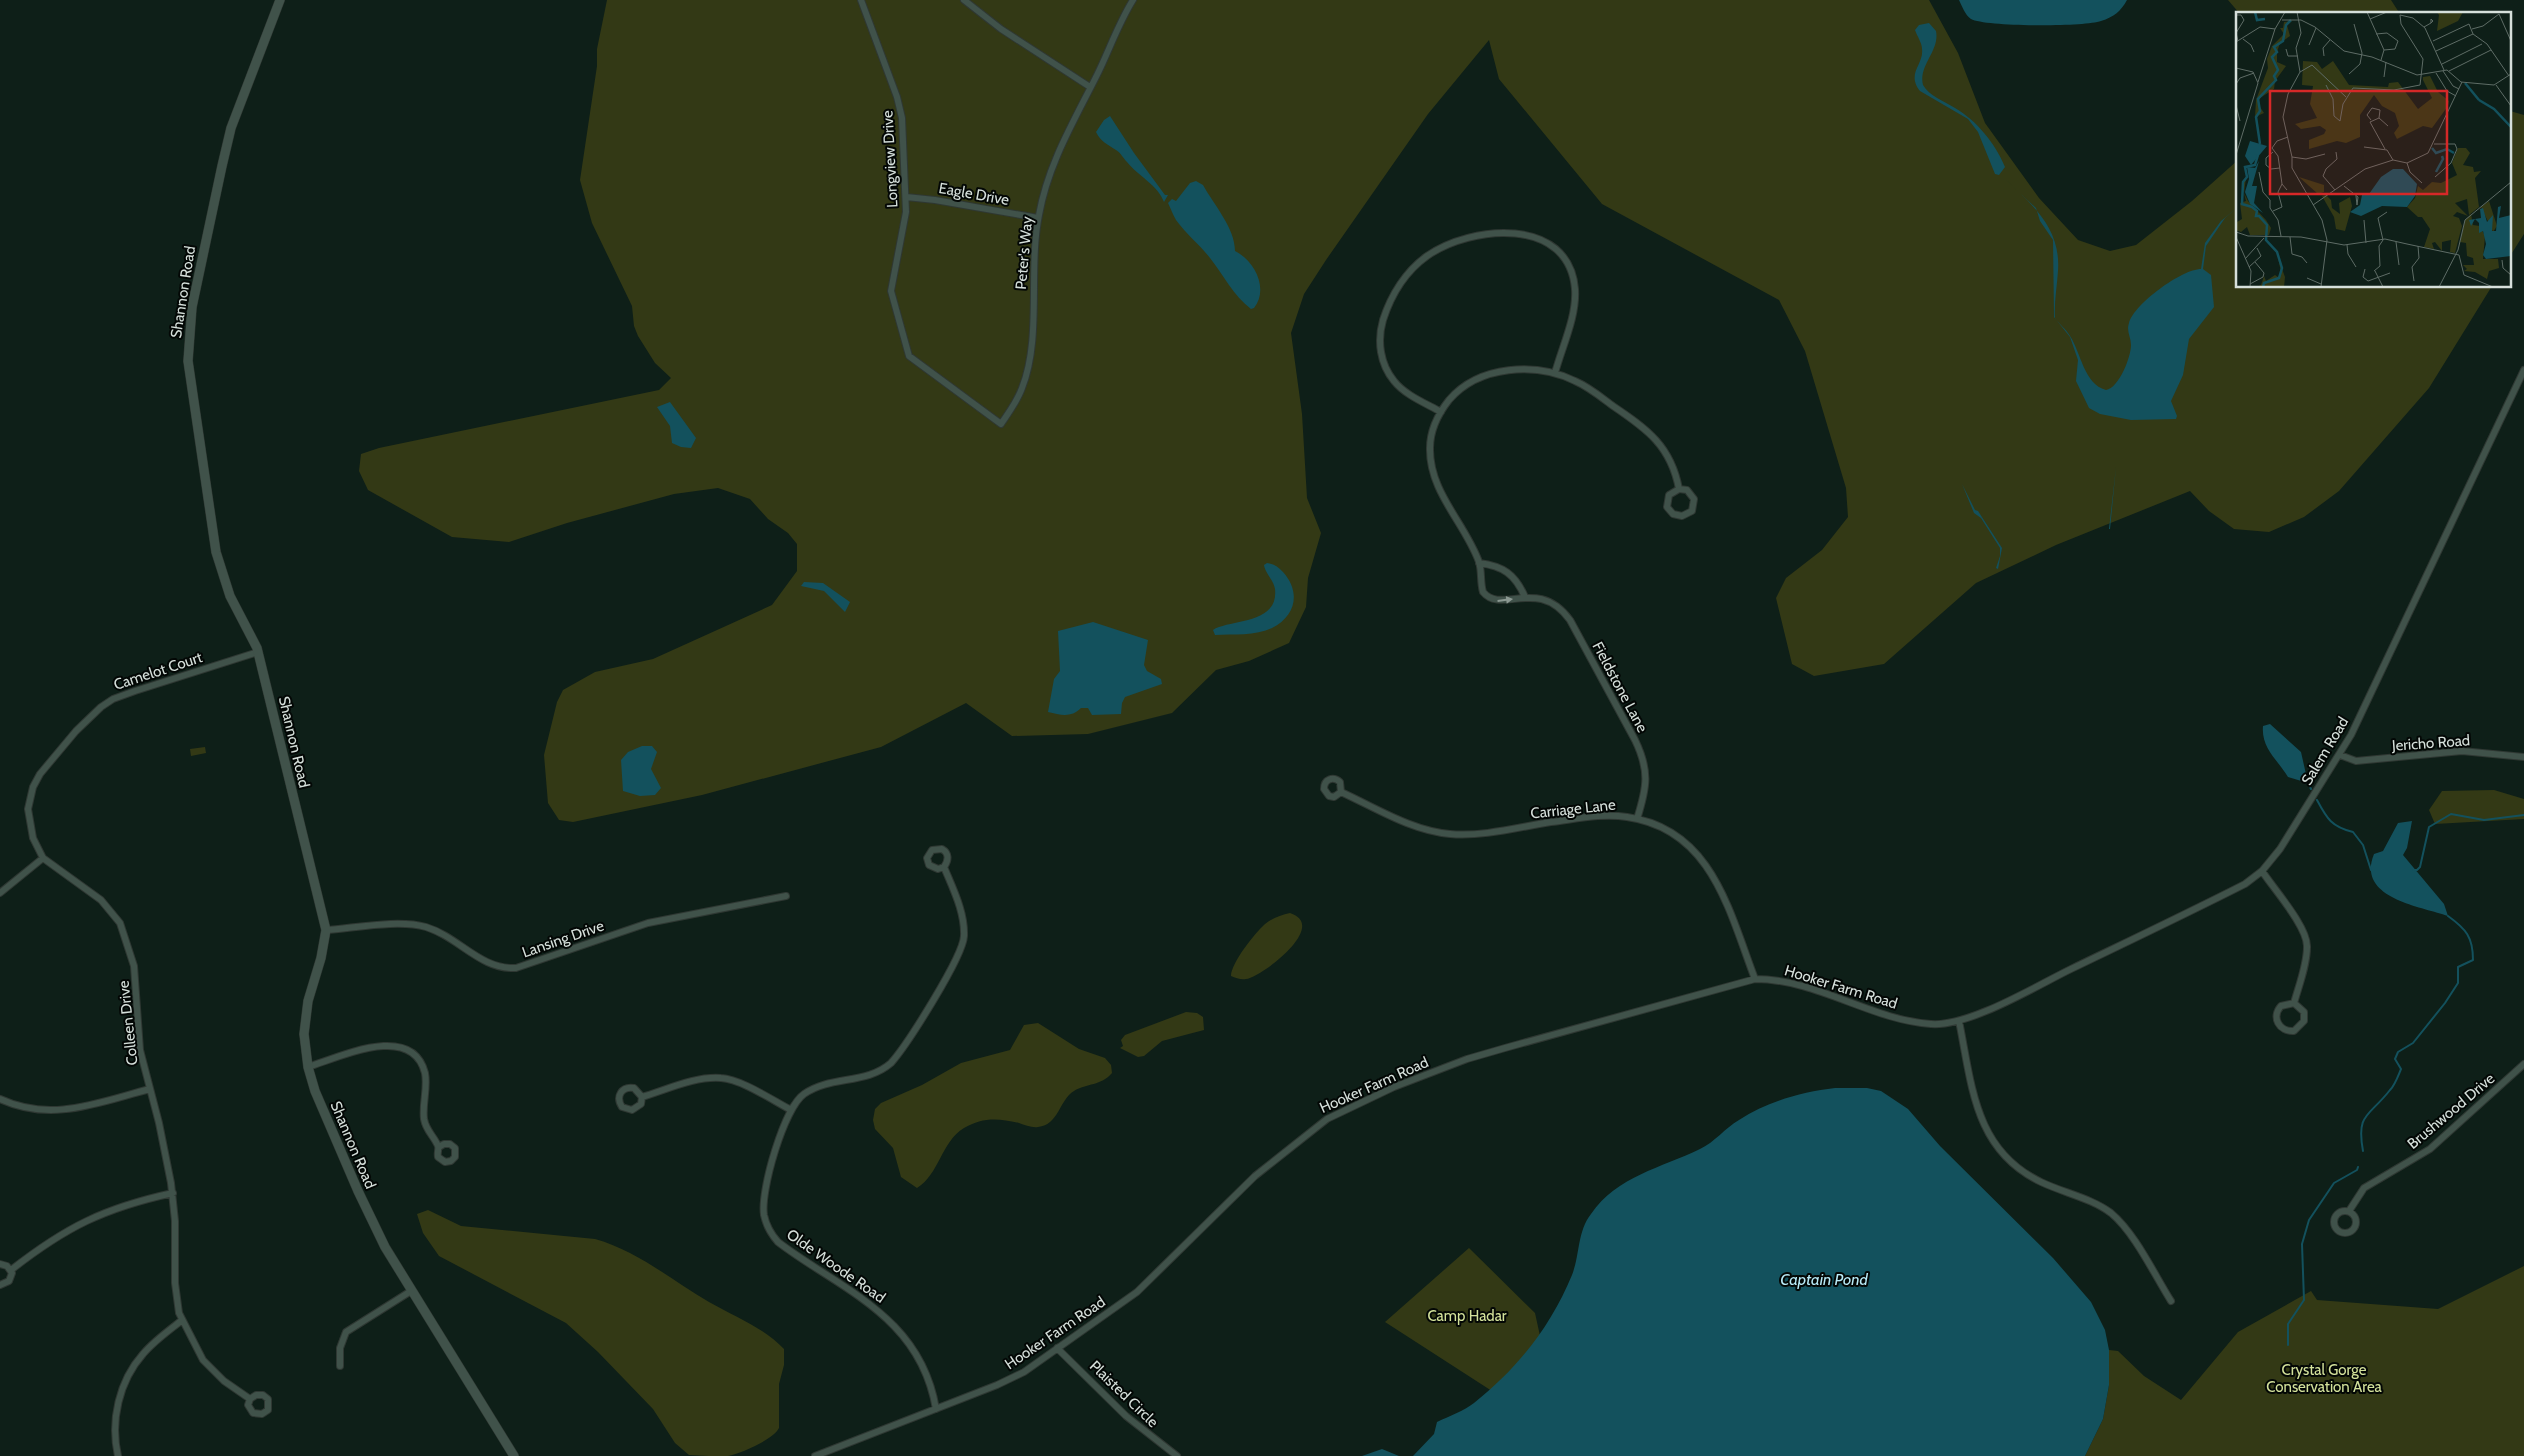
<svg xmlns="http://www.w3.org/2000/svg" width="2524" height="1456" font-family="Cabin,sans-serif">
<rect width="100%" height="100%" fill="#0e1f18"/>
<path fill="#333915" d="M 607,0 L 1929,0 L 1958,53 L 1985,123 L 2039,198 L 2078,240 L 2110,251 L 2136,245 L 2192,201 L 2238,160 L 2238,286 L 2492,286 L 2429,388 L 2339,491 L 2304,517 L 2269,532 L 2234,529 L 2209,511 L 2190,491 L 2056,545 L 1976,583 L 1884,664 L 1814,676 L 1792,664 L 1776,598 L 1786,578 L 1822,550 L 1848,517 L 1846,488 L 1805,351 L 1779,300 L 1602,204 L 1499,79 L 1489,40 L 1428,114 L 1326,260 L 1304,294 L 1291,333 L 1302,414 L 1307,498 L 1321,533 L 1308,578 L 1306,607 L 1289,643 L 1249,661 L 1216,670 L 1172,713 L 1088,734 L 1012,736 L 966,703 L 881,747 L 702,795 L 573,822 L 559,820 L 548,803 L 544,755 L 557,702 L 563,690 L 595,672 L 653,659 L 772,605 L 797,571 L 797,544 L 788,533 L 768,519 L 750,499 L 718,488 L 674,494 L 567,523 L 509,542 L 452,537 L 368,490 L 359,471 L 361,454 L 379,448 L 659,390 L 671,378 L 655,363 L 638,336 L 634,326 L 632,306 L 592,223 L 580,180 L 597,66 L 597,49 Z
M 2228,0 L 2391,0 L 2400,14 L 2240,14 Z
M 2510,111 L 2524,115 L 2524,234 L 2510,256 Z
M 205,747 L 206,753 L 191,756 L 190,749 Z
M 2494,790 L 2524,799 L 2524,819 L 2435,824 L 2429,810 L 2442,791 Z
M 1290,913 C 1330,926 1260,978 1246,979 C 1241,980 1236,978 1231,976 C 1231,963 1255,933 1265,924 C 1272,918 1281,915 1290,913 Z
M 1186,1012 L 1197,1013 L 1203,1017 L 1204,1030 L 1162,1041 L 1144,1056 L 1138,1057 L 1120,1048 L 1123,1046 L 1121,1040 L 1125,1035 Z
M 1038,1023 L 1079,1049 L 1105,1058 L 1111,1065 L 1112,1073 C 1101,1086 1087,1083 1074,1091 C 1059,1100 1059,1125 1038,1127 C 1032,1128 1025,1125 1019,1123 C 999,1118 982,1117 964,1128 C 941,1142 939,1175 917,1188 L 901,1177 L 893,1148 L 875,1129 L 873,1120 L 875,1109 L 881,1103 L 922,1085 L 961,1063 L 1010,1050 L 1024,1025 Z
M 428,1210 L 461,1226 L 595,1239 C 638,1251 671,1280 709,1302 C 735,1317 763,1327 784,1349 L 784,1365 L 779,1384 L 779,1428 C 773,1440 741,1453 728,1456 C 717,1456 700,1456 689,1455 L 675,1443 L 653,1409 L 598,1352 L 566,1323 L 439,1256 L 423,1233 L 417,1214 Z
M 1469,1248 L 1535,1313 L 1542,1345 L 1495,1393 L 1385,1322 Z
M 2524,1266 L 2524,1456 L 2085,1456 L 2103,1419 L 2109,1385 L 2109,1350 L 2118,1351 L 2144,1376 L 2181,1400 L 2238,1332 L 2311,1291 L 2317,1300 L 2438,1309 Z"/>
<path fill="#13515d" d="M 1959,0 L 2127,0 C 2121,11 2114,17 2101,21 C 2084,27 1986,27 1971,19 C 1965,15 1962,6 1959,0 Z
M 1929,23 L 1936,31 C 1940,51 1918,65 1923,85 C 1929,96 1944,101 1955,108 C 1977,121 1995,143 2005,167 L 1999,175 L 1995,174 L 1978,132 L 1968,119 L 1920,91 C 1906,73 1924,65 1922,49 C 1922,43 1917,36 1915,30 L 1919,25 Z
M 1110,116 L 1134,153 L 1165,195 L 1168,195 L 1164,202 C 1158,185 1138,176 1127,162 C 1123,158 1121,153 1116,150 C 1107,144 1101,142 1096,132 L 1104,120 Z
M 2005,179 C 2034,206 2061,229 2058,271 C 2057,287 2054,302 2055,318 C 2059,324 2066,329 2070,336 C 2081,353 2084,384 2106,390 C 2119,388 2131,357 2131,345 C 2131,337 2126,331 2129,323 C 2134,304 2182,269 2201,269 L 2205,243 L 2221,221 L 2238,207 L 2225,218 L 2206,246 L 2203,269 L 2211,275 L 2214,307 L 2189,339 L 2183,375 L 2171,401 L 2177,416 L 2176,419 L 2131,420 L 2100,414 L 2089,408 L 2076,381 L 2078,360 L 2070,337 L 2054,317 L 2053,240 L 2040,221 L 2036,208 Z
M 1196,181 L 1203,185 C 1214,205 1235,228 1235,251 C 1255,261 1269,289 1254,308 L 1251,309 C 1233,295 1224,276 1210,258 C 1200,245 1186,234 1176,220 C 1173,215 1171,209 1168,203 L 1172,199 L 1176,201 L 1190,183 Z
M 670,402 L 696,438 L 691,448 L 681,447 L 672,443 L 670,426 L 657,407 Z
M 2116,467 L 2110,529 L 2109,529 Z
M 1962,484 L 1975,510 L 1978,511 L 2002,548 L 1998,569 L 1996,568 L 2000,556 L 2000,548 L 1981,518 L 1974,513 Z
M 1267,563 C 1274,564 1278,567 1283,572 C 1301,592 1296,616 1272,628 C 1256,636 1232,634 1215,635 L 1213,630 C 1230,619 1279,625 1275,589 C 1274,581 1265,573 1264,565 Z
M 804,582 L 823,583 L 850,602 L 845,612 L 824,591 L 801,586 Z
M 1093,622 L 1148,640 L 1144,665 L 1147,671 L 1161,679 L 1162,684 L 1125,697 L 1122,703 L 1121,714 L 1092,715 L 1088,708 L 1081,708 C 1071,718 1061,715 1048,712 L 1054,679 L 1060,671 L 1058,631 Z
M 2270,724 L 2301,752 L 2308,783 L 2288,777 C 2277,759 2261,748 2263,726 Z
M 642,746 L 652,746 L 657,752 L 651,769 L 661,788 L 655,795 L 640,796 L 623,791 L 621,760 L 628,752 Z
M 2412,821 L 2407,848 L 2403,855 L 2444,904 L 2448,916 C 2419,906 2356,898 2374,854 L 2383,851 L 2398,823 Z
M 1835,1088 L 1867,1088 L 1881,1091 L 1908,1109 L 1940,1146 L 2053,1258 L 2091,1302 L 2105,1330 L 2109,1350 L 2109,1385 L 2103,1419 L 2085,1456 L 1413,1456 L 1434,1434 L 1437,1422 C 1449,1416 1464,1411 1474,1403 C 1518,1368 1551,1326 1572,1275 C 1580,1255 1577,1232 1591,1214 C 1617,1176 1661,1168 1700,1149 C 1715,1142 1725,1128 1739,1120 C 1768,1101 1802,1092 1835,1088 Z
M 1382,1449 L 1399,1456 L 1362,1456 Z"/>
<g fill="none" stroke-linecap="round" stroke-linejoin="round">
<path stroke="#13515d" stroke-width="2" d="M 2308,783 L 2311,789
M 2317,800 C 2327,819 2332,827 2353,832 L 2363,845 L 2371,870
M 2413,870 L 2417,870 L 2420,867 L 2429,827 L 2451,814 L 2484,820 L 2524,815
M 2363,1151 C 2356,1113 2369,1117 2390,1090 C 2395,1085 2398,1076 2401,1069 L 2395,1059 L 2398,1052 L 2413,1043 L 2445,1003 L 2458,983 L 2458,967 L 2473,960 C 2473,937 2466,929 2448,916
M 2288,1345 L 2288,1324 L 2304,1300 L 2302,1244 L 2309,1220 L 2334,1183 L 2357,1170 L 2358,1167"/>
<defs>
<path id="street" d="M 861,0 L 897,97 L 902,118 L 906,212 L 891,291 L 909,356 L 1001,424 C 1009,412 1017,402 1022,388 C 1042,338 1028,270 1039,215 C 1048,164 1074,121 1097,75 C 1109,51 1118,24 1133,0
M 964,0 L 1001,29 L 1090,87
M 906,197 L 935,200 L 1038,218
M 1441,412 C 1425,403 1405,395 1394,381 C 1380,364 1377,341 1383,320 C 1391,295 1406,271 1427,256 C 1471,225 1569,216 1575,289 C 1577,316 1562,347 1555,373
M 1479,563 C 1503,566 1515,574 1525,597
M 2340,755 L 2356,761 L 2462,751 L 2524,757
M 1341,792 L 1334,797 L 1329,796 L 1324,789 C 1324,779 1333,776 1340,782 L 1341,792 C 1376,808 1412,831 1450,834 C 1483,837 1519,827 1551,822 C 1576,819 1602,813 1627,817 C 1712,829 1729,911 1755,979
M 1637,819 C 1647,787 1650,771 1635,740 L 1570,620 C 1538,576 1502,615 1483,592 C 1480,582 1482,571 1479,562 C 1465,523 1429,492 1430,448 C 1430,431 1438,414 1449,400 C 1479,365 1536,362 1575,381 C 1589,387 1601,397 1613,406 C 1647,429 1671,446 1679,489 L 1669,495 L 1667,507 L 1673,514 L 1682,516 L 1692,511 L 1694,499 L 1687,490 L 1679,489
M 2262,871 C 2273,888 2308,927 2307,947 C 2307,965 2299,985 2294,1003 L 2281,1006 C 2271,1017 2279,1032 2294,1031 L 2304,1021 L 2304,1012 L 2294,1003
M 0,893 L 43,858
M 326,930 C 355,928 398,919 426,927 C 459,937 480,970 516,968 L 648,923 L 786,896
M 1959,1021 C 1972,1085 1974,1150 2041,1182 C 2064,1193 2091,1198 2111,1213 C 2135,1233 2154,1274 2171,1301
M 308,1067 C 340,1057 412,1022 425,1073 C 428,1088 422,1104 424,1119 C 426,1131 434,1136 438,1146 C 439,1149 437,1153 438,1157 L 445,1162 L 451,1161 L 455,1157 L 455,1148 L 450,1144 L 444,1144 L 439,1147
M 642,1097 L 641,1104 L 632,1110 L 622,1107 C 615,1096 622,1086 634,1088 L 642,1097 C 666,1090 695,1076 721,1078 C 741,1079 772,1100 791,1110
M 0,1099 C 52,1123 99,1102 150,1089
M2334 1222a11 11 0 1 1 22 0a11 11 0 1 1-22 0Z
M 2349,1211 L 2364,1188 L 2430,1149 L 2524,1064
M 0,1264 L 7,1266 L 12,1273 L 9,1281 L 0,1285
M 11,1270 C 66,1227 104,1208 173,1193
M 1057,1348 L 1126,1416 L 1177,1456
M 340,1366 L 340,1348 L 346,1332 L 411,1291
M 250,1399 L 256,1395 L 263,1395 L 268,1399 L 268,1410 L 262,1414 L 253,1413 L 248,1405 L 250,1399 L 224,1381 L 203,1360 L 179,1313 L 175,1283 L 175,1221 L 171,1183 L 159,1123 L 140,1050 L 134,966 L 120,923 L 101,900 L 43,858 L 33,838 L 28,809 L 33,787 L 40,774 L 76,731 L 101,707 L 113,699 L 135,691 L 258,652
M 936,1409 C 924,1338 876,1306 819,1270 C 805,1261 791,1252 778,1242 C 771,1234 766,1225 764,1215 C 760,1191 784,1108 804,1094 C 831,1075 866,1085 891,1063 C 907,1045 963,957 964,936 C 965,912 953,889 944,867 C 949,860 949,853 942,849 L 932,850 L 927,858 L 929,865 L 938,869 L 944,867
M 118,1456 C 110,1421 119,1381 143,1354 C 154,1341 168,1331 181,1321
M 815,1456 L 997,1385 L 1024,1372 L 1137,1292 L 1255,1176 L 1327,1119 L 1394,1087 L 1467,1059 L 1505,1048 L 1755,979 C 1817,979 1871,1020 1931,1024 C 1969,1027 2036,986 2071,969 C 2129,941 2188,913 2245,884 L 2262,871 L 2280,849 L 2351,735 L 2524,370"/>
<path id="secondary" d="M 280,0 L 231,128 L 222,166 L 192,307 L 188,361 L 216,552 L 230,596 L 257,648 L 326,930 L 321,958 L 308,1001 L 304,1034 L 308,1067 L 315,1091 L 358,1191 L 385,1247 L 514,1456"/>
</defs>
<use href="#street" stroke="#2f3833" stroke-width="8"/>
<use href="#secondary" stroke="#2f3833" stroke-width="10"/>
<use href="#street" stroke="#40524a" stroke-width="6"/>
<use href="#secondary" stroke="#40524a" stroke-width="9"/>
</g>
<defs><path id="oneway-solid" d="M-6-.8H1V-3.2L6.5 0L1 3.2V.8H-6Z" transform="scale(1.25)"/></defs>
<use fill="#8b9992" href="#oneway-solid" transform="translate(1505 600) rotate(-7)"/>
<g text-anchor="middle" stroke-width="4" stroke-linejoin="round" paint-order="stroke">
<g font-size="15" fill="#d6e0db" stroke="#030705">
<text transform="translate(890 159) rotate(-93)" y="5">Longview Drive</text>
<text transform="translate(974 194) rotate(10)" y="5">Eagle Drive</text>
<text transform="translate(1024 253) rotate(-85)" y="5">Peter's Way</text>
<text transform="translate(183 292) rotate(-81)" y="5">Shannon Road</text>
<text transform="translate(158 671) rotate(-18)" y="5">Camelot Court</text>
<text transform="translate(1620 687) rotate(62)" y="5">Fieldstone Lane</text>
<text transform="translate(294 742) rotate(77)" y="5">Shannon Road</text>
<text transform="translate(2431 743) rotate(-4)" y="5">Jericho Road</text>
<text transform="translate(2325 751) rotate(-59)" y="5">Salem Road</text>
<text transform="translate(1573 809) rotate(-6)" y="5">Carriage Lane</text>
<text transform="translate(563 939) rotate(-19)" y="5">Lansing Drive</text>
<text transform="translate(1841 987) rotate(17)" y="5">Hooker Farm Road</text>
<text transform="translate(128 1023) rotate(-96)" y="5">Colleen Drive</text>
<text transform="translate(1374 1085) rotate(-24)" y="5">Hooker Farm Road</text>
<text transform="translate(2451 1111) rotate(-40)" y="5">Brushwood Drive</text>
<text transform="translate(353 1145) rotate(67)" y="5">Shannon Road</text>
<text transform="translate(836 1266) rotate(35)" y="5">Olde Woode Road</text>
<text transform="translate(1055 1333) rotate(-34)" y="5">Hooker Farm Road</text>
<text transform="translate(1124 1394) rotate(44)" y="5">Plaisted Circle</text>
</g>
<g font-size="15" fill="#d4e29b" stroke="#030705">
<text x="1467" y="1321">Camp Hadar</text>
<text x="2324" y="1375">Crystal Gorge<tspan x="2324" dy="17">Conservation Area</tspan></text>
</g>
<g font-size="16" font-style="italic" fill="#b8ebf8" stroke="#030705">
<text x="1824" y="1285">Captain Pond</text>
</g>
</g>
<g transform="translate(2236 12)">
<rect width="275" height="275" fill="#0e1f18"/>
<path d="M 201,0 L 227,0 L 222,9 L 201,19 L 203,3 ZM 56,9 L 51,13 L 54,24 L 44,31 L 41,40 L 41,50 L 50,54 L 39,69 L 38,77 L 24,86 L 22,92 L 28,101 L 19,105 L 20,88 L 32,56 L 31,47 L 36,34 L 48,22 L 44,16 L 47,16 L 48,10 ZM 67,49 L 81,50 L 86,57 L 97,49 L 113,73 L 152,75 L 153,71 L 162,70 L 182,97 L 196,86 L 187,68 L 187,65 L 194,64 L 202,80 L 213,89 L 212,94 L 196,116 L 187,114 L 161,127 L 158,121 L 163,114 L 159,101 L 146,94 L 138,83 L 124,103 L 124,125 L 110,131 L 101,129 L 73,137 L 73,128 L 88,122 L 90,118 L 84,114 L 65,117 L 59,112 L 81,106 L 74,92 L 77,74 L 66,73 ZM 222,136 L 230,136 L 234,141 L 227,153 L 237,155 L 238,160 L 245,159 L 239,166 L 243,195 L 233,203 L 231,187 L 219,191 L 232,204 L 221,200 L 217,204 L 223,206 L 226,214 L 219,241 L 214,240 L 215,228 L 206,230 L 206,239 L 199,230 L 196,231 L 198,237 L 188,235 L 194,217 L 186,205 L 182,205 L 171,195 L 179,186 L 182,174 L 187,178 L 196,170 L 205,171 L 221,163 L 216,151 ZM 63,165 L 88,173 L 88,180 L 82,182 ZM 10,166 L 8,181 L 12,189 L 30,208 L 35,216 L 33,223 L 14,223 L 11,215 L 5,220 L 0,218 L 1,210 L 6,207 L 4,191 L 10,189 L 6,173 ZM 90,183 L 95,188 L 96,196 L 104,202 L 103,191 L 114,185 L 116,194 L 109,219 L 100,217 L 98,205 L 86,184 ZM 253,189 L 261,214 L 257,220 L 245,195 ZM 235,202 L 237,213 L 244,214 L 249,224 L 247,247 L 262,247 L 263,256 L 253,259 L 251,267 L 239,260 L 228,259 L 231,257 L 227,253 L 238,253 L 237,246 L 231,244 L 230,231 L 224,230 L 229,208 ZM 42,246 L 49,265 L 48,275 L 20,275 L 25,273 L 28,264 L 30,269 L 39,263 L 42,265 L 45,260 Z" fill="#333915"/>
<path d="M 14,129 L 31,134 L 15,153 L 9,144 ZM 23,149 L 16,174 L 21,174 L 18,191 L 27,201 L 14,192 L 9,180 L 13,167 L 11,155 L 19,156 ZM 157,157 L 167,157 L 181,172 L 179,184 L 171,195 L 146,194 L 125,204 L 114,200 L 124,193 L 126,183 L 133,182 L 145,165 ZM 265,194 L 263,206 L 275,203 L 275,244 L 250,247 L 247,243 L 250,232 L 247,219 L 243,221 L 243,211 L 239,207 L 235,214 L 233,208 L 245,206 L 244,197 L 247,196 L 251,210 L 257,203 L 256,219 L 260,219 L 262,195 Z" fill="#13515d"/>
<path fill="none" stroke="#13515d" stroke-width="2.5" d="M 19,0 L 21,8 L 29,7M 229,71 L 243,88M 243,88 L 258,97 L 275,115M 24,132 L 20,105 L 24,99 L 22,87 L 40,68 L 38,64 L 42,58 L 36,45 L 41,40 L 38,35 L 47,29 L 50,13 L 55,8M 196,136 L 200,141 L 211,137 L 218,141M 22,143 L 19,153 L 9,155 L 11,165 L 7,170 L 6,192 L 16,195 L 21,199 L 20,204 L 23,204 L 31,213 L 30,228 L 41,240 L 46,256 L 43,266 L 28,271 L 27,275M 200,160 L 207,147 L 206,144"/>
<path fill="none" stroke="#5e6c66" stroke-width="1" d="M 61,0 L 65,21 L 60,36 L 64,60 L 52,82 L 47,105 L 56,145 L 56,156 L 86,208 L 91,228 L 85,275M 131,0 L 148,38 L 145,48M 263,2 L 275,29M 0,3 L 5,3 L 8,8 L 0,21 L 2,29M 134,7 L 151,0M 46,8 L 65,8 L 79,15 L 108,39 L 136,45 L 181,63 L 211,58 L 225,70 L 258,73 L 275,62M 188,15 L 195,11 L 197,9 L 195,7 L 195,11M 236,17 L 247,14 L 263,2M 140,22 L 151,21 L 162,29 L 159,37 L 148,38M 7,27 L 15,33 L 18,40M 197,29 L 233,12 L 237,22 L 251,32 L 273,64M 0,30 L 24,15 L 39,17M 73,33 L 80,16M 50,37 L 52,44 L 62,44M 200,39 L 237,22M 88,44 L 87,36 L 94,28M 206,52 L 246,32M 0,56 L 17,60 L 22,71 L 0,143M 207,59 L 217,74 L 223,77M 213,59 L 255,38M 64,60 L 76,53 L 110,85M 200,61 L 211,79 L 220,84M 113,62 L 124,52 L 126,41 L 118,12M 148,65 L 150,50M 22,70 L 39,17 L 49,0M 0,72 L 4,66 L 18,61M 90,73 L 97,87 L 98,104 L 104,109 L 107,92 L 117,76 L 158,78 L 184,73 L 187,47 L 165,12 L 164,3 L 177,6 L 189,16 L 208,58M 260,73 L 275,94M 0,93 L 4,109M 135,108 L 131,103 L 136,96 L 144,98 L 143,106M 198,132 L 219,132 L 221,137 L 215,151 L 199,165M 128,135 L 151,138 L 157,148M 149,137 L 134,110 L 143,106 L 152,114M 37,140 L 30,146 L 30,153 L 35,157 L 44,156M 56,145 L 70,147 L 89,142M 171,151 L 174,160 L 186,171M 23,160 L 27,180 L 34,188 L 34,196 L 42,208 L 45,224M 108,174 L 122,185 L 121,193 L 120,184M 51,178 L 46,172 L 42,144 L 36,136 L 41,129 L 52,125M 99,178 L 87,164 L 90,157 L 101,147 L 100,140M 77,193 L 129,157 L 157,148 L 171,151 L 192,141 L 226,70M 37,199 L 46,195 L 42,180 L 46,172M 128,208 L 130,231M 0,220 L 12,224 L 65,225 L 108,233 L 149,227 L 171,232 L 223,243 L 228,263 L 257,275M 0,225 L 15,259 L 14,275M 54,225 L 56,242 L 66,245 L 71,251M 147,228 L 142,206 L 151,200M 160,230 L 163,253M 111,233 L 112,242 L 120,255M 9,247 L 28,226M 266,248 L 267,256 L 275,263M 13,255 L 25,244 L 21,236M 129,257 L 127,265 L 132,269 L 154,261M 138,259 L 144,254 L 143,234 L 147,228M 139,259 L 147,275M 71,266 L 85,272M 178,269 L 176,255 L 183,246 L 182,234M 14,272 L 27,265 L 28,261 L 19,250M 203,275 L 222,238 L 229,208 L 275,170"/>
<path fill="#d62828" fill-opacity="0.15" stroke="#d62828" stroke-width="2.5" d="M 34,79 L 211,79 L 211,182 L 34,182 Z"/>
<rect width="275" height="275" fill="none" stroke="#d6e0db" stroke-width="2.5"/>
</g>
</svg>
